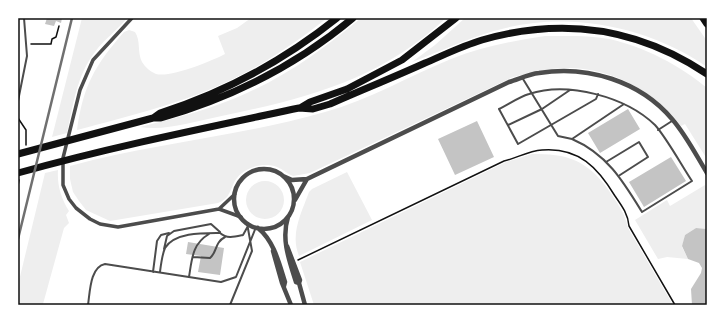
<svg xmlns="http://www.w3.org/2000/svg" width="725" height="323" font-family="Literata,serif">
<rect width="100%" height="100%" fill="#fff"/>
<path fill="#eee" d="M 82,18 L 127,18 C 118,30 104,39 95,52 C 77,75 73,105 67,133 L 52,137 Z
M 251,18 L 327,18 C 298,41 266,63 233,79 C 184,103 129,116 77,130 C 83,86 95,65 124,32 L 129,30 L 135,32 C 141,41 137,52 142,62 C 145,67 151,72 156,74 C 170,78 212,61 225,54 L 218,36 L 237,28 Z
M 361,18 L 446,18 C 379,81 304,99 217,117 C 192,122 166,131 140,127 C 176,118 212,109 247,93 C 288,75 326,47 361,18 Z
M 465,18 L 691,18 L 707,41 L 707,67 C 646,25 565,10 494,31 C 466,39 439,52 412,62 L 435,45 Z
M 545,36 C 566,36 588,35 609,39 C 645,47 679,65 707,88 L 707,159 L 685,124 L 681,126 C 656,92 610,67 567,68 C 549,68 531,73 513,77 L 310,173 L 293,176 C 287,174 283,169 277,167 C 261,161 239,169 233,185 C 229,194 228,199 218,203 L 110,221 L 86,210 L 79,201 L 73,192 L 70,179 L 70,166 C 154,143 242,136 325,112 C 369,100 409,76 451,59 C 482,47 512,41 545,36 Z
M 532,154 C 571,153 591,163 612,195 C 619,206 625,214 628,228 L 673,305 L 314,305 L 300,262 L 506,162 Z
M 58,170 C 57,185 61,198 69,211 L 66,215 L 69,223 L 64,228 L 43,304 L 18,305 L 18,285 L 45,173 Z
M 347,172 L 372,220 L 299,256 C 290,234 301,214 309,192 L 312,189 Z
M246 200a19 19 0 1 1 38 0a19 19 0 1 1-38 0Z
M 705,185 L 707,189 L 707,229 L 696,228 L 685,235 L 682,247 L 688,259 L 667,257 L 658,259 L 635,220 L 667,200 L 670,206 Z"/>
<path fill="#c4c4c4" d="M 47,18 L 62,18 L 61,23 L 56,21 L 54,26 L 45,24 Z
M 628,109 L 640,129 L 600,153 L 588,133 Z
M 477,121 L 494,157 L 455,175 L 438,139 Z
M 671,157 L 686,181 L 644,207 L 629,182 Z
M 696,228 L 707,229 L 707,305 L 692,305 L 691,289 L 701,273 L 702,268 L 699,263 L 688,259 L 682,246 L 685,235 Z
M 188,242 L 224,248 L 220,275 L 198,272 L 201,256 L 186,254 Z"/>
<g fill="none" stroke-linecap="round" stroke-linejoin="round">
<path stroke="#111" stroke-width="1.5" d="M 31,44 L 51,44 L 52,39 L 56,37 L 59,26
M 18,118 L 26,130 L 26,145
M 18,186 L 19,180
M 298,260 L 504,161 C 517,158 528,151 542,150 C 579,147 598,168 615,196 C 622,206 628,214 629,226 L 675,305"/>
<path stroke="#4c4c4c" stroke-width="2" d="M 523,79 L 558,136 L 572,139 L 624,104
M 18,101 L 27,56 L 24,18
M 508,125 L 542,109 L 570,90
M 658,130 L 672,121
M 572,139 C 607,154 623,181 642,212 L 692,181 C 682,166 666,137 655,125 C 626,97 568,81 529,94 C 519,97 509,104 499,109 L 518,144 L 596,99 L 598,94
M 606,162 L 639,142 L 648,157 L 620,175
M 164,249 L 167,236 L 174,231 L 211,224 L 220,232
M 193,257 L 210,258 C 218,251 214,243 225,237
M 153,272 L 157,241 L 161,235 L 169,233
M 160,272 C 161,264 162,255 165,248 C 175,232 204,233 220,233 C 227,239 234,237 243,235 L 248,226
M 189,277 C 192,259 192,244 209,234
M 88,305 C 90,292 90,267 105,264 L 221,282 L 236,277 L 256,227
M 230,305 L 252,251 L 247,223"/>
<path stroke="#4c4c4c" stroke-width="3.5" d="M 132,18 L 93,60 L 80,90 L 63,158 L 63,185 L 69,199 L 76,208 L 90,219 L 100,224 L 118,227 L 219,209 L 241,217
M 219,209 L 235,194"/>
<path stroke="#4c4c4c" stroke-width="4.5" d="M234 199a30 30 0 1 1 60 0a30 30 0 1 1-60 0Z
M 283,176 L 292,180 L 307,179 L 509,82 C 519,79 529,74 539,73 C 587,65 640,81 672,119 C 686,135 696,155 707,173
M 295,200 L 307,179
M 288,217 C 281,239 289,260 296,282 L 299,283
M 258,228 C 274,241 279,263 285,282 L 284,286
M 287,246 L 300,280 L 299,283 L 305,305
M 273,251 L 282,283 L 291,305"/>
<path stroke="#111" stroke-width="7" d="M 703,18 L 707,24
M 300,108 L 310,102 L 347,89 L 402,60 L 456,18
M 153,118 L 160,113 C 226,92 282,62 337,18
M 18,154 L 153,118 L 161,118 C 231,98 298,64 353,18
M 18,173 C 111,147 205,128 299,108 L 313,109 L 330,104 C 362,90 394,77 425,63 C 444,55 462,46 482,40 C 562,17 637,27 707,74"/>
<path stroke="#707070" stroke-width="2.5" d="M 18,239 L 72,18"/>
</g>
<rect width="725" height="323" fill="none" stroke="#ffffff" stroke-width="38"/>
<rect x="19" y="19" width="687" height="285" fill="none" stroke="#111" stroke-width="1.5"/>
</svg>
